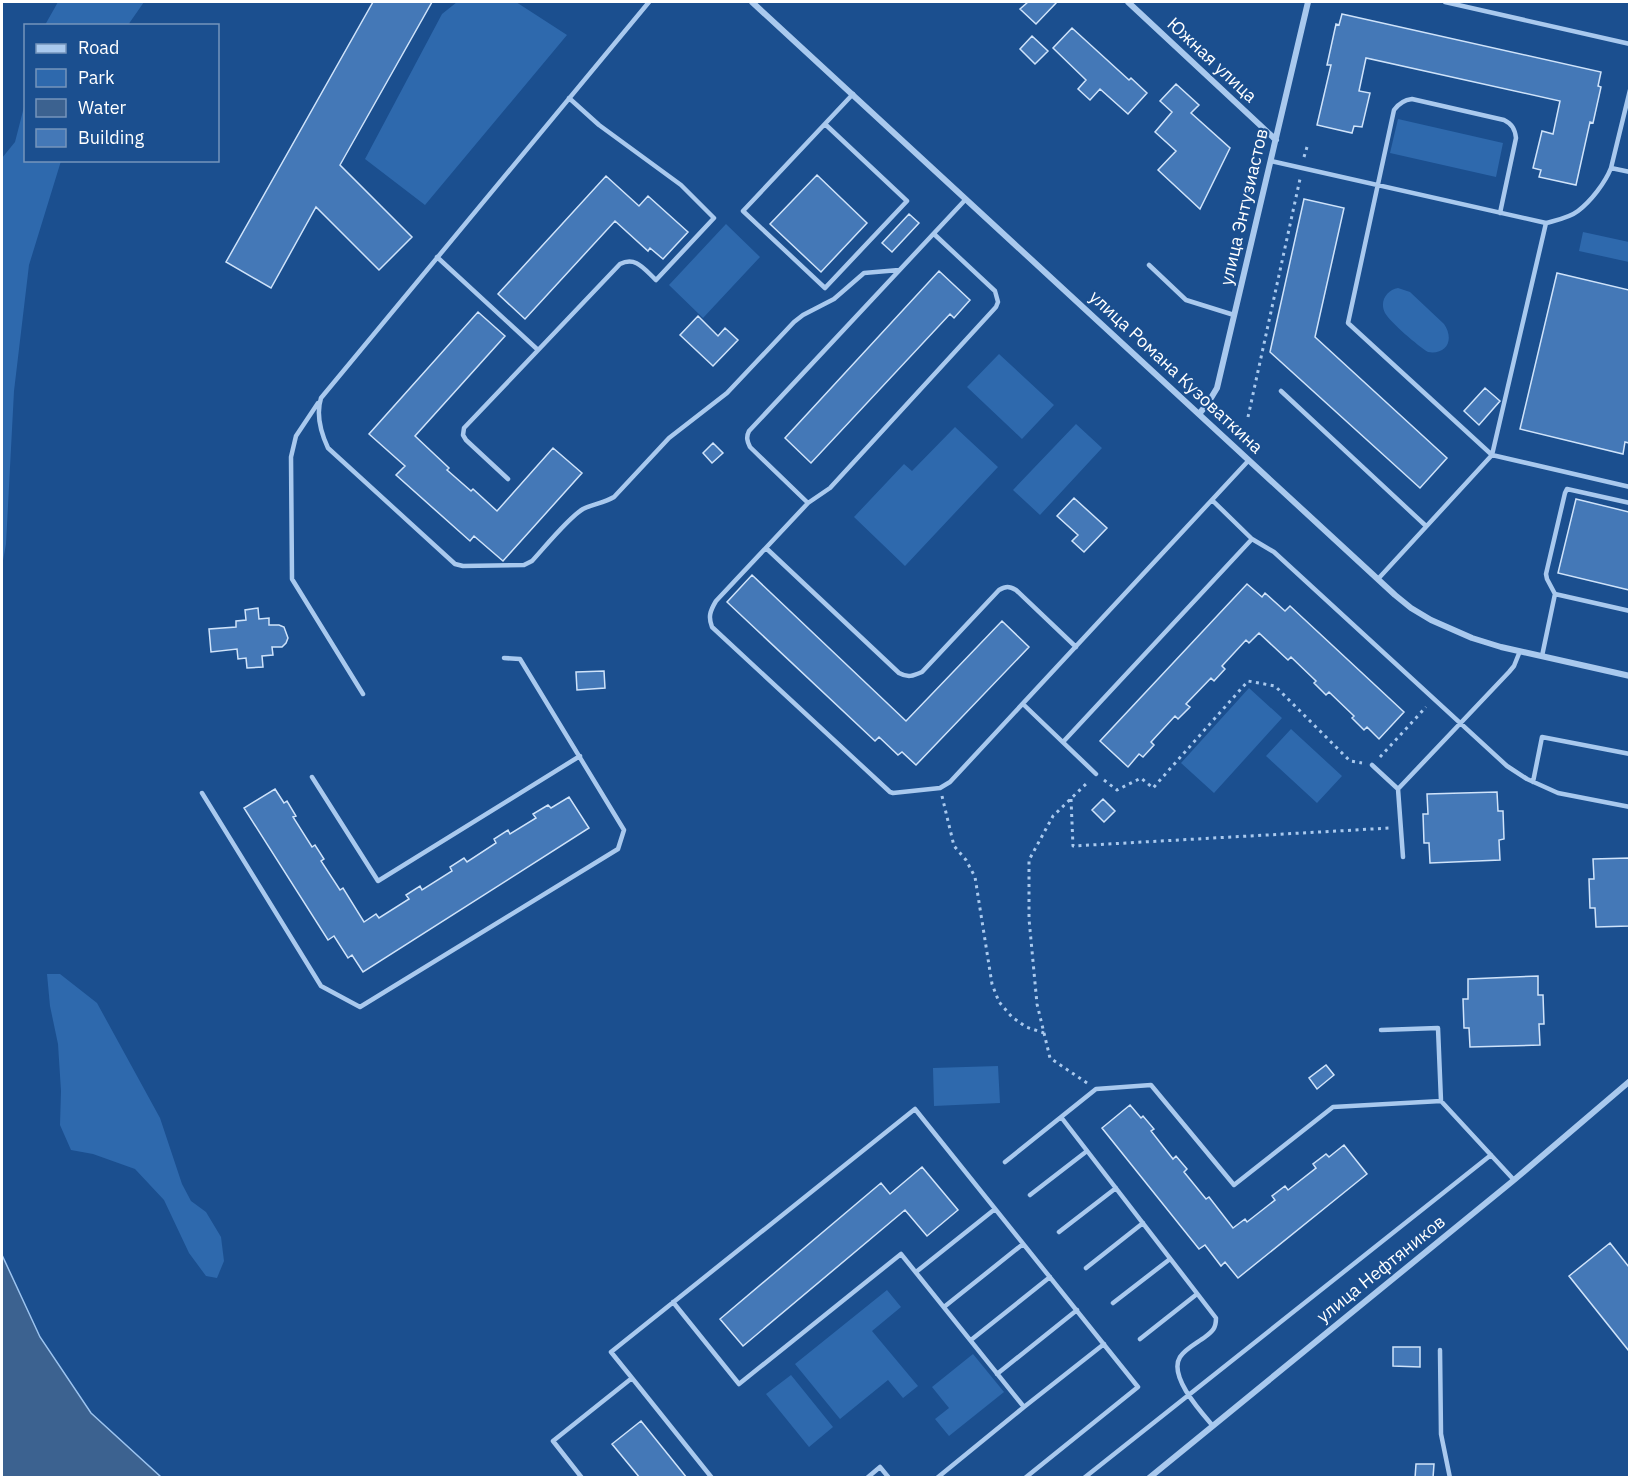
<svg xmlns="http://www.w3.org/2000/svg" width="1631" height="1479" font-family="'IBM Plex Sans',sans-serif">
<rect width="100%" height="100%" fill="#1b4f8f"/>
<path fill="#2e69ad" d="M 58,2 L 144,2 L 128,25 L 45,25 Z
M 457,2 L 516,2 L 567,35 L 425,205 L 365,159 L 442,14 Z
M 25,103 L 26,160 L 61,161 L 29,265 L 14,391 L 6,544 L 2,566 L 2,158 L 15,142 Z
M 1398,119 L 1503,143 L 1496,177 L 1390,153 Z
M 726,224 L 760,257 L 703,318 L 669,285 Z
M 1583,232 L 1629,242 L 1629,262 L 1579,251 Z
M 1398,288 L 1410,292 L 1444,324 C 1455,340 1446,355 1428,352 C 1418,346 1390,322 1385,313 C 1379,301 1387,290 1398,288 Z
M 999,354 L 1054,405 L 1022,439 L 967,387 Z
M 1076,424 L 1102,448 L 1040,515 L 1013,490 Z
M 955,427 L 998,467 L 905,566 L 854,517 L 904,464 L 912,471 Z
M 1249,688 L 1282,718 L 1214,793 L 1181,763 Z
M 1291,729 L 1342,776 L 1317,803 L 1266,756 Z
M 47,974 L 60,974 L 97,1003 L 160,1118 L 182,1184 L 191,1201 L 206,1212 L 221,1237 L 224,1261 L 217,1278 L 206,1276 L 189,1253 L 164,1200 L 135,1169 L 93,1154 L 71,1150 L 60,1125 L 61,1091 L 58,1044 L 50,1006 Z
M 998,1066 L 1000,1103 L 934,1106 L 933,1068 Z
M 887,1290 L 901,1307 L 872,1331 L 918,1386 L 903,1398 L 888,1380 L 840,1419 L 795,1364 Z
M 973,1354 L 1004,1392 L 949,1436 L 935,1419 L 949,1408 L 932,1387 Z
M 791,1375 L 833,1427 L 809,1447 L 766,1394 Z"/>
<path fill="#3c6290" stroke="#9cc4f0" stroke-width="1.5" d="M 2,1255 L 40,1337 L 91,1413 L 161,1477 L 2,1477 Z"/>
<path fill="#4478b7" stroke="#cfe3fa" stroke-width="1.5" d="M 373,2 L 432,2 L 340,165 L 412,237 L 379,270 L 316,207 L 271,288 L 226,262 Z
M 1028,2 L 1057,2 L 1036,24 L 1020,9 Z
M 1342,14 L 1601,72 L 1598,86 L 1601,87 L 1593,123 L 1590,122 L 1576,185 L 1539,177 L 1541,170 L 1533,168 L 1542,131 L 1553,134 L 1560,101 L 1366,58 L 1359,91 L 1370,93 L 1362,127 L 1354,126 L 1352,133 L 1317,125 L 1331,65 L 1327,65 L 1336,24 L 1339,25 Z
M 1072,28 L 1129,80 L 1131,78 L 1147,93 L 1128,114 L 1100,89 L 1090,100 L 1078,89 L 1086,80 L 1053,48 Z
M 1032,36 L 1048,51 L 1035,64 L 1020,49 Z
M 1176,84 L 1199,105 L 1191,113 L 1230,148 L 1200,209 L 1158,170 L 1176,151 L 1155,132 L 1172,112 L 1160,101 Z
M 817,175 L 867,223 L 821,272 L 770,224 Z
M 606,176 L 639,206 L 648,196 L 688,232 L 663,259 L 650,248 L 648,251 L 615,221 L 525,319 L 498,294 Z
M 1304,199 L 1344,208 L 1315,337 L 1447,458 L 1420,488 L 1270,352 Z
M 909,214 L 919,223 L 892,252 L 882,243 Z
M 939,271 L 970,300 L 954,318 L 950,314 L 811,463 L 785,438 Z
M 1557,273 L 1629,290 L 1629,443 L 1625,442 L 1623,454 L 1520,429 Z
M 478,312 L 505,336 L 415,436 L 449,468 L 447,470 L 471,491 L 473,489 L 497,511 L 553,448 L 582,473 L 503,561 L 474,536 L 470,541 L 396,475 L 405,466 L 369,434 Z
M 698,316 L 718,336 L 725,328 L 738,340 L 713,366 L 680,335 Z
M 1485,388 L 1500,401 L 1479,425 L 1464,411 Z
M 713,443 L 723,453 L 712,463 L 703,453 Z
M 1074,498 L 1107,528 L 1084,552 L 1072,541 L 1078,535 L 1057,516 Z
M 1576,499 L 1629,512 L 1629,590 L 1558,573 Z
M 752,575 L 906,721 L 1002,621 L 1029,647 L 916,765 L 902,752 L 898,755 L 879,737 L 875,741 L 727,602 Z
M 1247,584 L 1262,597 L 1265,593 L 1285,611 L 1290,606 L 1404,712 L 1379,739 L 1367,727 L 1364,730 L 1352,718 L 1354,716 L 1329,692 L 1326,695 L 1314,683 L 1316,681 L 1291,657 L 1288,660 L 1259,633 L 1249,643 L 1246,640 L 1222,666 L 1225,669 L 1214,681 L 1211,678 L 1186,704 L 1190,707 L 1178,719 L 1175,716 L 1151,742 L 1154,745 L 1143,757 L 1139,754 L 1128,767 L 1100,741 Z
M 258,608 L 259,619 L 269,618 L 269,625 L 279,625 L 284,627 L 288,638 L 286,643 L 282,647 L 272,647 L 273,655 L 262,656 L 263,667 L 247,668 L 246,658 L 238,659 L 237,649 L 211,652 L 209,629 L 236,627 L 236,621 L 246,620 L 245,610 Z
M 604,671 L 605,688 L 577,690 L 576,672 Z
M 275,789 L 284,803 L 287,801 L 296,816 L 293,817 L 312,847 L 315,845 L 324,859 L 321,861 L 340,890 L 343,888 L 364,922 L 376,914 L 379,918 L 409,899 L 406,895 L 420,886 L 422,890 L 452,871 L 450,867 L 464,858 L 467,862 L 496,843 L 494,839 L 508,830 L 510,834 L 536,818 L 533,814 L 548,805 L 551,808 L 569,797 L 589,828 L 363,972 L 352,955 L 348,958 L 334,936 L 328,940 L 244,808 Z
M 1497,792 L 1498,811 L 1503,811 L 1504,839 L 1499,840 L 1500,860 L 1430,863 L 1429,843 L 1424,843 L 1423,814 L 1428,814 L 1427,794 Z
M 1103,799 L 1115,811 L 1104,822 L 1092,810 Z
M 1629,858 L 1629,926 L 1596,927 L 1595,908 L 1590,908 L 1589,879 L 1594,879 L 1593,859 Z
M 1538,976 L 1538,995 L 1543,995 L 1544,1024 L 1539,1024 L 1540,1045 L 1470,1047 L 1469,1028 L 1464,1028 L 1463,999 L 1468,999 L 1468,979 Z
M 1326,1065 L 1334,1075 L 1317,1089 L 1309,1078 Z
M 1130,1105 L 1141,1118 L 1143,1116 L 1154,1129 L 1151,1131 L 1173,1159 L 1176,1156 L 1187,1169 L 1184,1172 L 1206,1199 L 1209,1197 L 1233,1228 L 1245,1219 L 1247,1222 L 1275,1200 L 1272,1196 L 1285,1186 L 1288,1190 L 1316,1168 L 1313,1164 L 1326,1154 L 1329,1157 L 1344,1145 L 1367,1174 L 1238,1278 L 1225,1262 L 1221,1266 L 1205,1245 L 1199,1249 L 1102,1128 Z
M 922,1167 L 958,1210 L 927,1236 L 905,1210 L 743,1346 L 720,1319 L 881,1183 L 890,1194 Z
M 1610,1243 L 1629,1267 L 1629,1351 L 1569,1276 Z
M 1393,1347 L 1420,1347 L 1420,1367 L 1393,1366 Z
M 641,1421 L 687,1478 L 640,1478 L 612,1444 Z
M 1416,1464 L 1434,1464 L 1433,1478 L 1415,1478 Z"/>
<g fill="none" stroke-linecap="round" stroke-linejoin="round">
<path stroke="#a9c9ee" stroke-width="3" stroke-dasharray="3 4.5" stroke-linecap="butt" d="M 1304,157 L 1307,147
M 1248,417 L 1300,179
M 1380,757 L 1426,707
M 1104,780 L 1117,790 L 1141,778 L 1153,788 L 1248,681 L 1275,686 L 1350,761 L 1362,763
M 942,796 L 954,846 L 966,860 L 975,877 L 992,984 L 999,1002 L 1012,1017 L 1026,1027 L 1044,1033
M 1071,799 L 1073,846 L 1390,828
M 1087,1083 L 1050,1058 L 1037,1004 L 1029,919 L 1029,860 L 1053,816 L 1088,782"/>
<path stroke="#a9c9ee" stroke-width="4.5" d="M 649,2 L 321,398 C 316,414 321,433 328,448 L 455,564 L 463,566 L 524,565 L 532,561 C 544,548 569,517 583,509 C 593,504 604,503 614,497 L 669,438 L 727,393 L 794,322 L 803,315 L 834,299 L 864,273 L 899,270
M 1445,2 L 1630,44
M 825,124 L 907,201 L 825,288 L 743,211 L 853,94
M 1271,161 L 1546,223 C 1557,220 1569,218 1578,211 C 1591,201 1605,183 1611,168 L 1630,90
M 1611,168 L 1630,172
M 1546,223 L 1492,455 L 1630,487
M 934,234 L 995,291 L 998,302 L 996,307 L 830,488 L 808,503 L 716,601 C 710,611 708,617 712,627 L 890,792 L 893,793 L 940,788 L 950,782 L 1249,460
M 437,257 L 538,350
M 1149,265 L 1186,300 L 1234,315
M 1281,391 L 1426,526
M 318,403 L 296,436 L 291,457 L 292,579 L 363,694
M 508,479 L 466,440 L 463,435 L 464,428 L 620,264 C 636,256 644,269 656,280 L 714,218 L 681,185 L 599,125 L 569,98
M 1212,500 L 1252,539
M 808,503 L 750,447 C 747,441 746,437 749,431 L 966,199
M 766,548 L 899,673 C 908,678 913,676 922,672 L 999,590 C 1006,586 1009,586 1016,590 L 1076,647
M 1378,579 L 1492,455 L 1348,323 L 1394,110 C 1399,103 1404,100 1412,99 L 1504,120 C 1512,124 1515,129 1516,138 L 1500,213
M 1555,594 L 1547,579 L 1546,574 L 1565,493 L 1567,489 L 1630,503
M 1542,656 L 1555,594 L 1630,611
M 1023,704 L 1096,774
M 1063,742 L 1252,539 L 1274,552 L 1507,766 L 1527,779 L 1558,793 L 1630,807
M 1372,765 L 1398,789
M 312,777 L 378,881 L 580,756
M 1533,782 L 1542,737 L 1630,754
M 202,793 L 321,986 L 360,1007 L 618,849 L 624,830 L 520,659 L 504,658
M 1403,857 L 1398,789 L 1509,672 L 1514,666 L 1520,651
M 1441,1101 L 1514,1180
M 1061,1117 L 1216,1318 C 1216,1328 1213,1331 1205,1337 C 1197,1343 1185,1349 1180,1357 C 1168,1376 1201,1412 1213,1426
M 1005,1162 L 1096,1089 L 1151,1085 L 1234,1185 L 1333,1107 L 1441,1101 L 1438,1028 L 1381,1030
M 1030,1195 L 1087,1151
M 1059,1232 L 1116,1188
M 1086,1268 L 1143,1223
M 916,1272 L 995,1209
M 673,1302 L 739,1384 L 901,1254 L 1024,1407 L 937,1478
M 1113,1303 L 1170,1259
M 944,1307 L 1023,1244
M 1140,1339 L 1197,1294
M 971,1340 L 1050,1277
M 1440,1350 L 1441,1434 L 1450,1478
M 997,1374 L 1077,1310
M 632,1378 L 712,1478
M 1024,1407 L 1104,1344
M 582,1478 L 553,1441 L 632,1378 L 611,1352 L 915,1109 L 1138,1387 L 1025,1478
M 867,1478 L 880,1467 L 889,1478
M 1084,1478 L 1491,1155"/>
<path stroke="#a9c9ee" stroke-width="6" d="M 752,2 L 1395,595 L 1411,608 L 1431,620 L 1472,638 L 1501,647 L 1630,676
M 1128,2 L 1276,140
M 1199,414 L 1208,403 L 1217,388 L 1308,2
M 1149,1478 L 1514,1180 L 1630,1081"/>
</g>
<g text-anchor="middle" stroke-width="4.5" stroke-linejoin="round" paint-order="stroke">
<g font-size="18" fill="#fff" stroke="#1b4f8f">
<text transform="translate(1212 60) rotate(43)" y="6">Южная улица</text>
<text transform="translate(1244 207) rotate(-77)" y="6">улица Энтузиастов</text>
<text transform="translate(1176 372) rotate(43)" y="6">улица Романа Кузоваткина</text>
<text transform="translate(1381 1269) rotate(-39)" y="6">улица Нефтяников</text>
</g>
</g>
<rect width="1631" height="1479" fill="none" stroke="#ffffff" stroke-width="6"/>
<rect x="24" y="24" width="195" height="138" fill="#1b4f8f" stroke="#7695bc" stroke-width="1.5"/>
<rect x="36" y="44" width="30" height="9" fill="#a9c9ee" stroke="#7695bc" stroke-width="1.5"/>
<text x="78" y="54" font-size="18" fill="#ffffff">Road</text>
<rect x="36" y="69" width="30" height="18" fill="#2e69ad" stroke="#7695bc" stroke-width="1.5"/>
<text x="78" y="84" font-size="18" fill="#ffffff">Park</text>
<rect x="36" y="99" width="30" height="18" fill="#3c6290" stroke="#7695bc" stroke-width="1.5"/>
<text x="78" y="114" font-size="18" fill="#ffffff">Water</text>
<rect x="36" y="129" width="30" height="18" fill="#4478b7" stroke="#7695bc" stroke-width="1.5"/>
<text x="78" y="144" font-size="18" fill="#ffffff">Building</text>
</svg>
